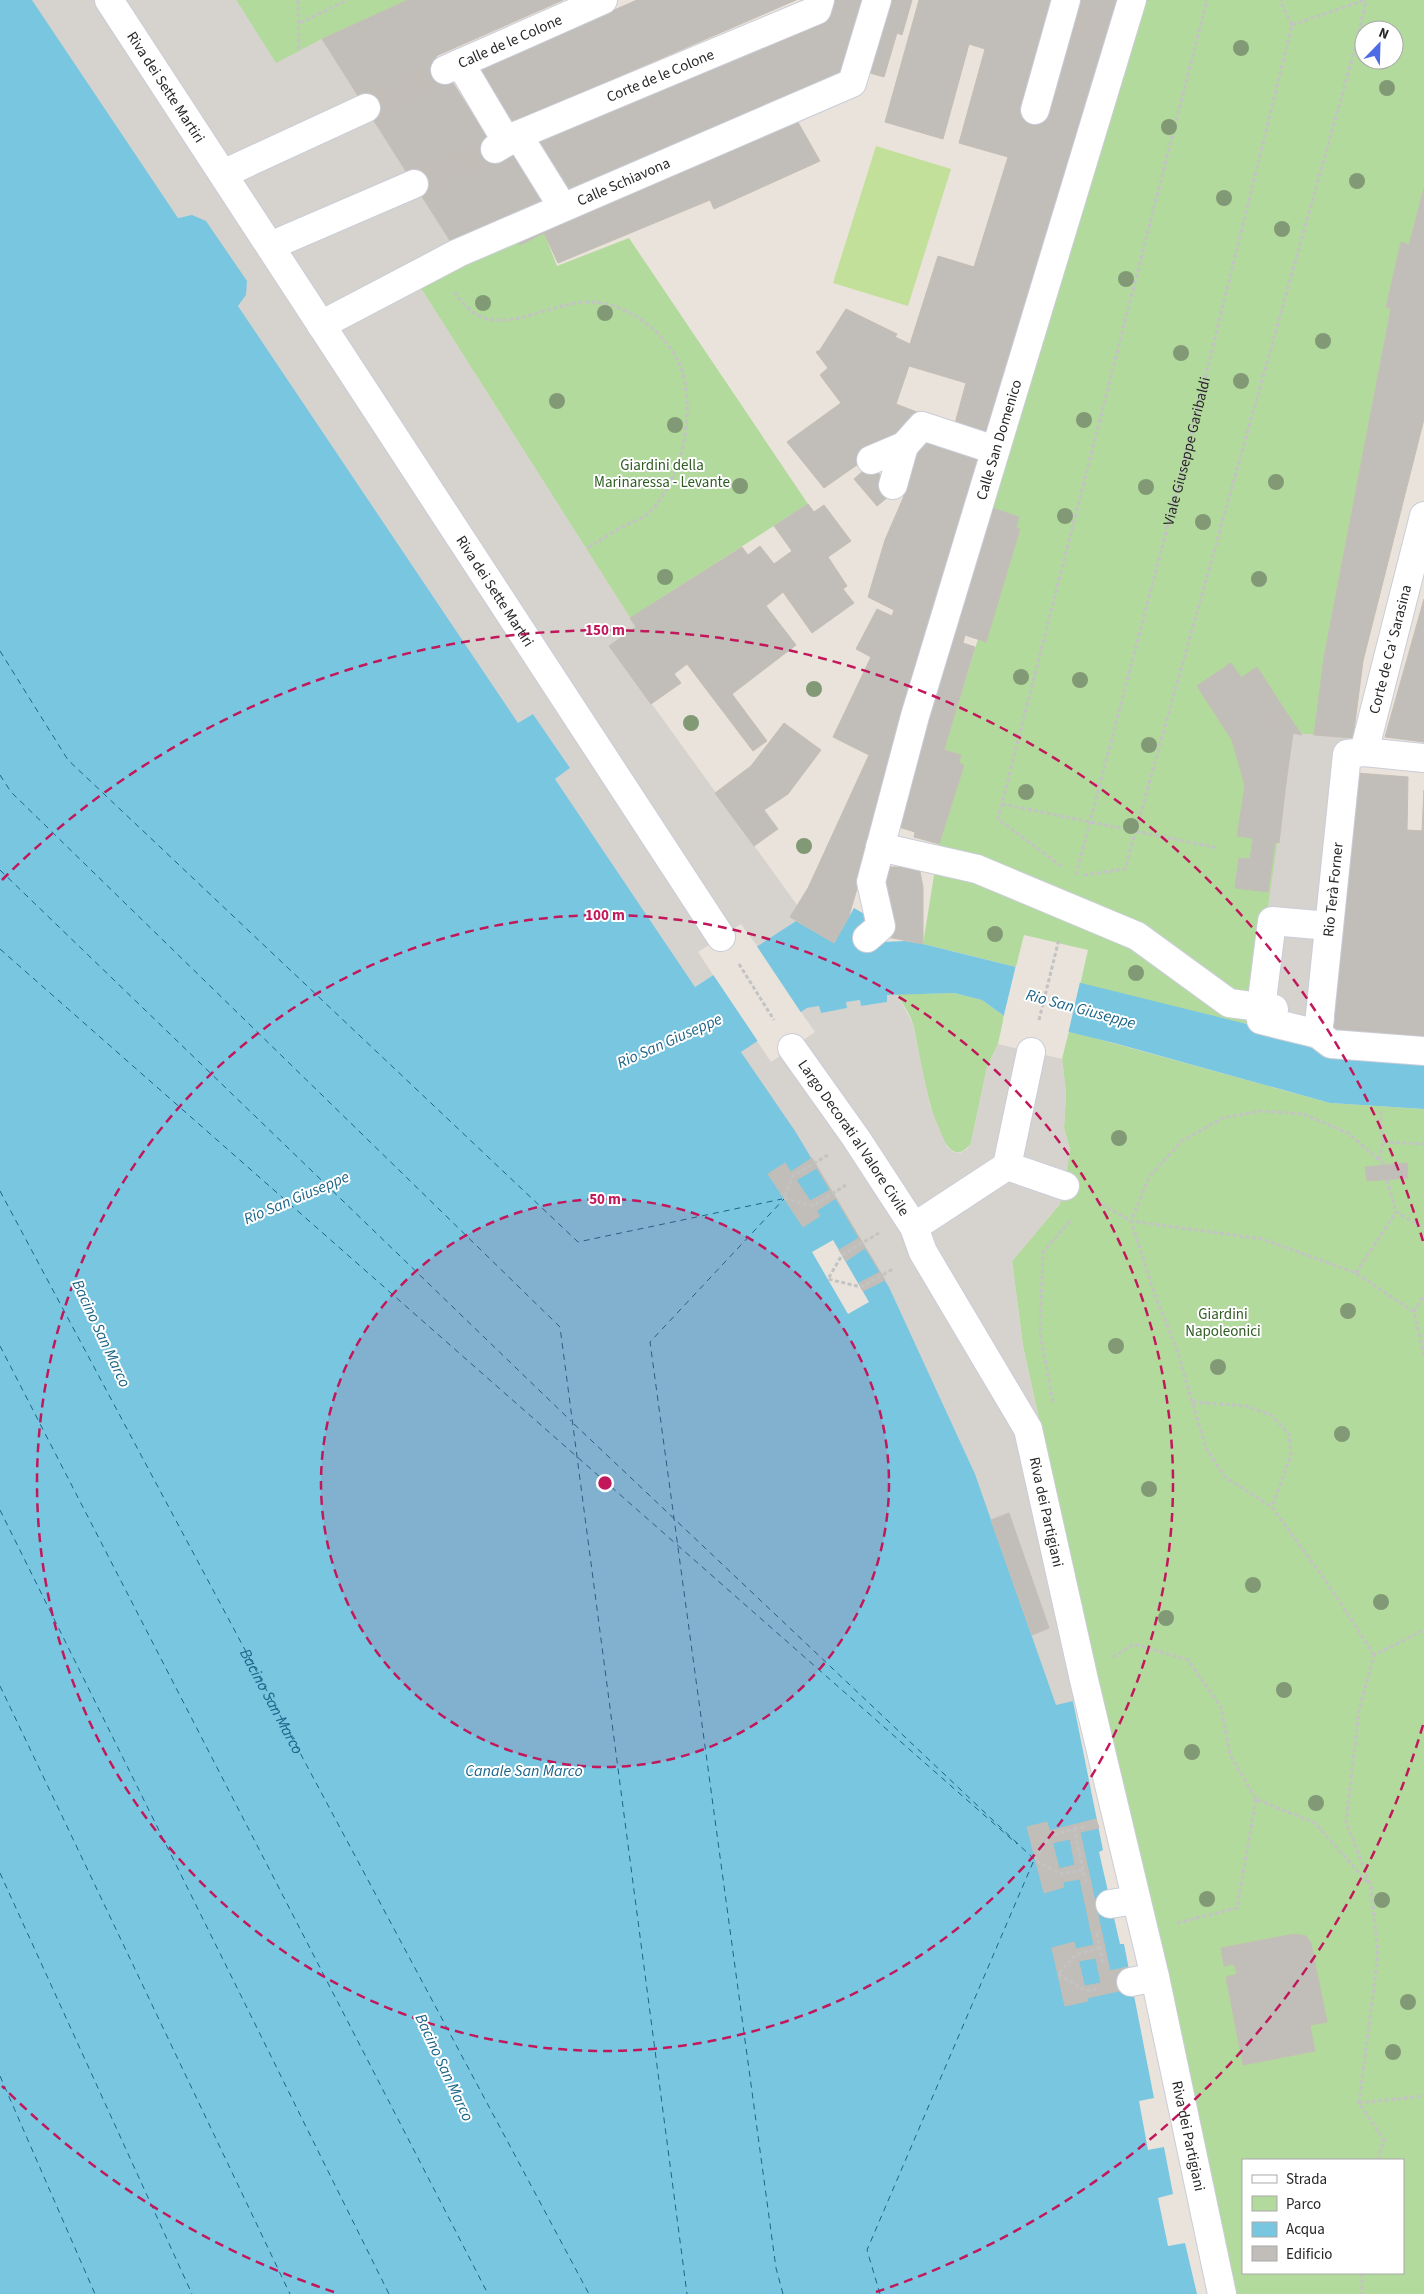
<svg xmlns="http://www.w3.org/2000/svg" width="1424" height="2294" font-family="'Source Sans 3',sans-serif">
<rect width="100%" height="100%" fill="#e9e3db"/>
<path fill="#b3da9d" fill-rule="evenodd" d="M 236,0 L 408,0 L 322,39 L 276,64 Z
M 1141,0 L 1424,0 L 1424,188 L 1409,245 L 1401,243 L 1386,307 L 1391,308 L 1324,657 L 1314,735 L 1294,733 L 1251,1025 L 1080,985 L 1088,950 L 1024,935 L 1016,967 L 923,944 L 939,844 L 964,765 L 959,763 L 961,755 L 944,750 L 978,639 L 986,641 L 1020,529 L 1016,528 L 1019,517 L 987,506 ZM 1364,30 L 1394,30 L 1394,60 L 1364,60 Z
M 544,233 L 557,266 L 629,238 L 808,504 L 630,618 L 420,287 L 516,235 L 520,245 Z
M 954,993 L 982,1000 L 1004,1016 L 998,1044 L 987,1067 L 971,1143 C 937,1191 918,1039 913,1024 C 910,1014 902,1003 897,994 Z
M 1069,1031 L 1330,1103 L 1424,1109 L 1424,2294 L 1231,2294 L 1023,1346 L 1012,1261 L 1060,1204 L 1070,1150 L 1064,1128 L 1066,1093 L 1062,1059 ZM 1243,2160 L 1403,2160 L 1403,2273 L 1243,2273 Z"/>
<path fill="#c3e09a" d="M 876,146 L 951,169 L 908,306 L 833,283 Z"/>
<path fill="#d6d2cd" d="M 32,0 L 236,0 L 276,63 L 322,39 L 464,263 L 420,287 L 636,627 L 610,646 L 797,905 L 790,917 L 796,921 L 758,947 L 741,924 L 698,952 L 713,975 L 695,987 L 555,779 L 570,768 L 533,714 L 518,723 L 238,306 L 246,295 L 186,216 L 178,218 Z
M 1293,733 L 1353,738 L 1356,755 L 1330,1055 L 1251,1025 Z
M 897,994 L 913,1024 L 930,1106 L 947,1147 L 953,1152 L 960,1153 L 967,1149 L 971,1143 L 987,1067 L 998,1044 L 1062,1059 L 1066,1093 L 1064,1128 L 1070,1150 L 1065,1186 L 1060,1204 L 1012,1261 L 1023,1346 L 1100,1694 L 1056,1706 L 975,1474 L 889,1287 L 829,1187 L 741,1052 L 757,1041 L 771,1062 L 815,1032 L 801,1012 L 807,1008 L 819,1006 L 821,1012 L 846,1008 L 845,1002 L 860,1000 L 861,1006 L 887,1002 L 886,995 Z"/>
<path fill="#79c6e0" d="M 0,0 L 32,0 L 178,218 L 192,215 L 206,221 L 247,281 L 246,295 L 238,306 L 518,723 L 533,714 L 570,768 L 555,779 L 695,987 L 796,921 L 834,943 L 854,908 L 873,919 L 859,943 L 905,941 L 923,944 L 1251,1025 L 1330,1055 L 1424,1060 L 1424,1109 L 1330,1103 L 1114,1043 L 1004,1016 L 982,1000 L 954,993 L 887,995 L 887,1002 L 861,1006 L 860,1000 L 846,1002 L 847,1008 L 821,1013 L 819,1006 L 807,1008 L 741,1052 L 795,1131 L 889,1287 L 975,1474 L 1056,1705 L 1073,1701 L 1103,1850 L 1099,1852 L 1120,1944 L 1124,1944 L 1154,2098 L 1139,2101 L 1148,2150 L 1164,2147 L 1173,2194 L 1158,2198 L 1168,2246 L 1185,2243 L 1197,2294 L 0,2294 Z"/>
<path fill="#e9e3db" d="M 756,945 L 802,1014 L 759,1043 L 712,973 Z
M 1016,965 L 1080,982 L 1068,1034 L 1003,1019 Z
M 833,1240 L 869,1302 L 848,1314 L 812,1252 Z"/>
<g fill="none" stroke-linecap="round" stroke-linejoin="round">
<g stroke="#1c6588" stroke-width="1" stroke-dasharray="6 5" stroke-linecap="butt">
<path d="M 0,651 L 68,760 L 578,1242 L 782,1199"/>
<path d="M 0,775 L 11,792 L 560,1327 L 687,2294"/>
<path d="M 0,870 L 571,1421"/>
<path d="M 0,949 L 1017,1844"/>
<path id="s1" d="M 0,1191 L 589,2294"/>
<path d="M 0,1346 L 488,2294"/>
<path d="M 574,1424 L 1035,1860"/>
<path d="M 0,1510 L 389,2294"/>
<path d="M 0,1686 L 290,2294"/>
<path d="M 0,1873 L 192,2294"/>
<path d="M 0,2076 L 95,2294"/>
<path d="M 783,2294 L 776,2268 L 650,1342 L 784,1199"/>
<path d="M 880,2294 L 867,2250 L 1034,1860"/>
</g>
</g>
<path fill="#c1bdb8" stroke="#c4beb5" d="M 408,0 L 563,0 L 436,56 L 501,159 L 523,150 L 556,203 L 454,247 L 322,39 Z
M 637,0 L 796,0 L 512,123 L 479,69 Z
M 828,0 L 870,0 L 849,80 L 563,200 L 528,147 L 823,20 Z
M 880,0 L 912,0 L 902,35 L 897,33 L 884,77 L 859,70 Z
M 919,0 L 1056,0 L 1024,117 L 1041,123 L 1077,0 L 1122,0 L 988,437 L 954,427 L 966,383 L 909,366 L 896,404 L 922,414 L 914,425 L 824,488 L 787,442 L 841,403 L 820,375 L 828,368 L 816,352 L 820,350 L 846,309 L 897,334 L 895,337 L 910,344 L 938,256 L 974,267 L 1008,157 L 959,143 L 985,49 L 969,44 L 943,139 L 885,122 Z
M 795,117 L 820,161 L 714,209 L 710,200 L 558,263 L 544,233 L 520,245 L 516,235 Z
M 1424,188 L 1424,419 L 1363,661 L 1353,738 L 1314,735 L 1324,657 L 1391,308 L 1386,307 L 1401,242 L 1409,245 Z
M 923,435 L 983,459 L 849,916 L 834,943 L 790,917 L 808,888 L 869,755 L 833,737 L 871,657 L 856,649 L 877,609 L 892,616 L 894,610 L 868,597 L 885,540 L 904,496 L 894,492 Z
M 871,464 L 894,492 L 877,506 L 854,479 Z
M 808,504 L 814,512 L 824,505 L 851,541 L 828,557 L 847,586 L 843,589 L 854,603 L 812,633 L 783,592 L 766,606 L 796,645 L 732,694 L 767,741 L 753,751 L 687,664 L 674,674 L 681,683 L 651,704 L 609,646 L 636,627 L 630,618 L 742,547 L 748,555 L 760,546 L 774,564 L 792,551 L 774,526 Z
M 987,506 L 1019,517 L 1016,528 L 1020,529 L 986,642 L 965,635 L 963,643 L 975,647 L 944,750 L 961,755 L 959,763 L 964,765 L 939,844 L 914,837 L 915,832 L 892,825 Z
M 1424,599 L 1424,742 L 1385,737 Z
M 1231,663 L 1271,720 L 1286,783 L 1279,843 L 1275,842 L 1268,892 L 1235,888 L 1239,858 L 1250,859 L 1253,838 L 1237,836 L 1245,786 L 1232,740 L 1197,686 Z
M 1257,667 L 1286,712 L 1271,720 L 1241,678 Z
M 1286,712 L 1302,735 L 1293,733 L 1286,783 L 1271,720 Z
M 784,723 L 821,750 L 788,794 L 764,810 L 778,829 L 754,846 L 715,793 L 751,766 Z
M 1357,773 L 1408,777 L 1407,830 L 1422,831 L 1424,790 L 1424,1041 L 1331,1035 Z
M 883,867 L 919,867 L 923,887 L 923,944 L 887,937 Z
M 812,1158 L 873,1260 L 865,1248 L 846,1261 L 839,1250 L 859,1238 L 836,1198 L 816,1211 L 810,1201 L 830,1190 L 817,1168 L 796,1180 L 791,1172 Z
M 785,1163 L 820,1216 L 803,1227 L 768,1174 Z
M 1407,1163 L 1408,1178 L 1367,1181 L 1365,1167 Z
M 873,1260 L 885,1280 L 863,1291 L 859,1283 L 880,1272 Z
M 1009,1513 L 1049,1628 L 1032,1635 L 991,1520 Z
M 1096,1819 L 1099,1828 L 1080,1832 L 1110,1971 L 1128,1967 L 1132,1988 L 1087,1998 L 1085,1986 L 1101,1983 L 1096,1958 L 1078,1961 L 1076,1949 L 1094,1945 L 1080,1879 L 1062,1882 L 1059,1869 L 1075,1865 L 1070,1839 L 1052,1843 L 1049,1831 Z
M 1047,1822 L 1064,1887 L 1044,1893 L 1027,1827 Z
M 1294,1934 L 1306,1936 L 1311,1943 L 1327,2022 L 1310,2025 L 1315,2051 L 1243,2065 L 1226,1977 L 1237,1974 L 1234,1964 L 1224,1966 L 1221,1948 Z
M 1074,1942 L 1088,2001 L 1065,2006 L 1052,1948 Z"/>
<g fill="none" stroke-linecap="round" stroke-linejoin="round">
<path stroke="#c2beb7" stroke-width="28" stroke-dasharray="28 14" stroke-linecap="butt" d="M 1072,18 L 1114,28
M 366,108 L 445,70
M 414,184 L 495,149"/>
<defs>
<g id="minor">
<path id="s3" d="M 109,0 L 721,937"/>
<path d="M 460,63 L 507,142"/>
<path id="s4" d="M 445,70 L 603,0"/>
<path d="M 1035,110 L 1066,0"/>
<path d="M 518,135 L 562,206"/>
<path id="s5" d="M 495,149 L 518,135 L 817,10 L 820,0"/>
<path d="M 223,174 L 366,108"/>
<path d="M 270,246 L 414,184"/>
<path id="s6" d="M 321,325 L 458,253 L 852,83 L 877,0"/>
<path d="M 871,460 L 904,446 L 922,426 L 995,450"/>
<path d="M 893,485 L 904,446"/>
<path id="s7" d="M 1364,752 L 1424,516"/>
<path d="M 880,847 L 977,869 L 1137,936 L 1229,1003 L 1274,1009"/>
<path id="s8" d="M 867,938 L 881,926 L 871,882 L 915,716 L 1132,0"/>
<path d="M 1261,1008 L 1272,921 L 1329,926"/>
<path d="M 1320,1016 L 1318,1034 L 1331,1044 L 1424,1051"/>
<path id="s9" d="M 1261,1020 L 1318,1034 L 1347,754 L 1364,752 L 1424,758"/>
<path id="s10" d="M 792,1048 L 856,1138 L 914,1227 L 923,1252 L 1028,1429 L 1084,1680 L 1155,1977 L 1222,2294"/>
<path d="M 1007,1166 L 1065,1186"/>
<path d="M 914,1227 L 1007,1166 L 1031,1052"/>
<path d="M 1110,1904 L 1136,1900"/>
<path d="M 1131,1982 L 1155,1977"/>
</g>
</defs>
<use href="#minor" stroke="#cacdd8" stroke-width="30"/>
<g stroke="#c3c3c3" stroke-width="3" stroke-dasharray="4 2.5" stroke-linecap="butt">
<path d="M 298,0 L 299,51"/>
<path d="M 300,23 L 347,0"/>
<path d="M 1292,25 L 1365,0"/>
<path d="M 455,292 C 462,305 477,318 493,320 C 525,323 556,302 590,302 C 629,302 676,339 684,378 C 690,406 687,437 678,464 C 673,479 659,506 646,515 C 639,520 630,523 622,527 C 610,534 598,541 586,549"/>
<path d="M 1002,804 L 1218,848"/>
<path d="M 1061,866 L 998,819 L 1207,0"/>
<path id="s2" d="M 1076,875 L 1185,460 L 1292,25 L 1280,0"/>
<path d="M 1084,875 L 1125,869 L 1356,45 L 1366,0"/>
<path d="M 739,964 L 774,1020"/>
<path d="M 1039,1020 L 1059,939"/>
<path d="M 1380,1111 L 1383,1142 L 1379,1160 L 1386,1165"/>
<path d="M 1383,1142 L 1424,1144"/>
<path d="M 828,1155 L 793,1176 L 784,1198 L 813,1206 L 846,1185"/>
<path d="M 1387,1180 L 1396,1212 L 1424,1228"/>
<path d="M 1096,1201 L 1131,1221 L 1262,1239 L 1356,1273 L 1414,1312 L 1424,1355"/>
<path d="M 879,1233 L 842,1255 L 828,1279 L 861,1287 L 893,1269"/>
<path d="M 1356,1273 L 1396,1212"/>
<path d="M 1414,1312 L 1424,1295"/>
<path d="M 1053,1402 L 1040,1333 L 1043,1252 L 1071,1220"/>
<path d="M 1193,1402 L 1246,1406 L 1271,1415 L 1289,1434 L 1291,1455 L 1272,1507"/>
<path d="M 1374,1655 L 1332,1590 L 1272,1507 L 1225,1477 L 1206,1448 L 1176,1347 L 1154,1293 L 1131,1221 L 1149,1177 L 1182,1141 L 1223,1118 L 1261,1111 L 1303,1114 L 1348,1133 L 1379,1160"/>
<path d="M 1113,1657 L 1134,1644 L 1188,1660 L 1221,1707 L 1230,1755 L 1256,1799 L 1315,1823 L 1368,1883"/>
<path d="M 1074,1829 L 1085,1827"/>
<path d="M 1083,1870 L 1074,1829 L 1050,1836 L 1035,1860 L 1060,1874 L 1083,1870 L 1086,1883"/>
<path d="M 1177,1923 L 1237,1908 L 1256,1799"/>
<path d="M 1097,1933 L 1103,1964"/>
<path d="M 1100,1948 L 1077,1954 L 1058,1974 L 1086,1991 L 1100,1988"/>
<path d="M 1359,2103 L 1378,1955 L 1371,1886 L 1346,1822 L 1359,1710 L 1374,1655 L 1424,1630"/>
<path d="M 1378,2160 L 1384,2140 L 1359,2103 L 1424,2096"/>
<path d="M 1362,2273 L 1362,2294"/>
</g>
<use href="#minor" stroke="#fff" stroke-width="28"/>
</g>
<g fill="#829975">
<circle cx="1241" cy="48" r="8"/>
<circle cx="1387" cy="88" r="8"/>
<circle cx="1169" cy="127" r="8"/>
<circle cx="1357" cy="181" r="8"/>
<circle cx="1224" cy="198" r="8"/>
<circle cx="1282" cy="229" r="8"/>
<circle cx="1126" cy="279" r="8"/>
<circle cx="483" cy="303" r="8"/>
<circle cx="605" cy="313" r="8"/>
<circle cx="1323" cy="341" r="8"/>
<circle cx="1181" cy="353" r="8"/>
<circle cx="1241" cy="381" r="8"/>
<circle cx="557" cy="401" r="8"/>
<circle cx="1084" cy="420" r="8"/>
<circle cx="675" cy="425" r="8"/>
<circle cx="1276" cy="482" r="8"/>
<circle cx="740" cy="486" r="8"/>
<circle cx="1146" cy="487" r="8"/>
<circle cx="1065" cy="516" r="8"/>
<circle cx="1203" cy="522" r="8"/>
<circle cx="665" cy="577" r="8"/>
<circle cx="1259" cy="579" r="8"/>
<circle cx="1021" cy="677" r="8"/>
<circle cx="1080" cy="680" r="8"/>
<circle cx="814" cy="689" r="8"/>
<circle cx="691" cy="723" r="8"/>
<circle cx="1149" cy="745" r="8"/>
<circle cx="1026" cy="792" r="8"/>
<circle cx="1131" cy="826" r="8"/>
<circle cx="804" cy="846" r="8"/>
<circle cx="995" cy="934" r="8"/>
<circle cx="1136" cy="973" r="8"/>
<circle cx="1119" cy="1138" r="8"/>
<circle cx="1348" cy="1311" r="8"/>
<circle cx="1116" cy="1346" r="8"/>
<circle cx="1218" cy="1367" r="8"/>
<circle cx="1342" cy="1434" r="8"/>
<circle cx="1149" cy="1489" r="8"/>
<circle cx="1253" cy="1585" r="8"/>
<circle cx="1381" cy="1602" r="8"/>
<circle cx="1166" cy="1618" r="8"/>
<circle cx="1284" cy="1690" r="8"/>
<circle cx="1192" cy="1752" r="8"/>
<circle cx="1316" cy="1803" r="8"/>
<circle cx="1207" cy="1899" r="8"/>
<circle cx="1382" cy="1900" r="8"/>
<circle cx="1408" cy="2002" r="8"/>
<circle cx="1393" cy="2052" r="8"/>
</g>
<circle cx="605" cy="1483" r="284" fill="#c2185b" fill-opacity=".12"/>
<g fill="none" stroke="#c2185b" stroke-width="2.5" stroke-dasharray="9 6">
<circle cx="605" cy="1483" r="284"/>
<circle cx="605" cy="1483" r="568"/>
<path d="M1423 1725A853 853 0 0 1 876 2292M334 2292A853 853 0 0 1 2 2086M2 880A853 853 0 0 1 1423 1241"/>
</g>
<g text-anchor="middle" stroke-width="4" stroke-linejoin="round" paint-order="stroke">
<g font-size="15" fill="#282828" stroke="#fff">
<text dy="5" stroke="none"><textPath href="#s4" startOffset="71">Calle de le Colone</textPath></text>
<text dy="5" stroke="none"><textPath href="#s5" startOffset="181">Corte de le Colone</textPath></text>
<text dy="5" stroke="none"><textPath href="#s3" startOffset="104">Riva dei Sette Martiri</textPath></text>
<text dy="5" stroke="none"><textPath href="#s6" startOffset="335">Calle Schiavona</textPath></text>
<text dy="5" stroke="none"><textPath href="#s8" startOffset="524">Calle San Domenico</textPath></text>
<text dy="5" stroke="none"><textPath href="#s2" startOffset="438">Viale Giuseppe Garibaldi</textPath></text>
<text dy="5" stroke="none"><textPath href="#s3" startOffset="706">Riva dei Sette Martiri</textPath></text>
<text dy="5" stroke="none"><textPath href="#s7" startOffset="106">Corte de Ca' Sarasina</textPath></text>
<text dy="5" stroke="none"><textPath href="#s9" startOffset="204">Rio Terà Forner</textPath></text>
<text dy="5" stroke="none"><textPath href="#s10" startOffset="109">Largo Decorati al Valore Civile</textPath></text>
<text dy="5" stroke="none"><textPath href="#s10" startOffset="534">Riva dei Partigiani</textPath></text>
<text dy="5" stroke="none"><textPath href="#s10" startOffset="1174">Riva dei Partigiani</textPath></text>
</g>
<g font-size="15" fill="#2e5c21" stroke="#fff">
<text x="662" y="470">Giardini della<tspan x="662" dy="17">Marinaressa - Levante</tspan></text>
<text x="1223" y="1319">Giardini<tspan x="1223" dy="17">Napoleonici</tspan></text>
</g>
<g font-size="16" font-style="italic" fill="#1c6588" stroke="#fff">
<text transform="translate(1081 1008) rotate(15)" y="6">Rio San Giuseppe</text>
<text transform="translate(669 1040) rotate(-24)" y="6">Rio San Giuseppe</text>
<text transform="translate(296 1197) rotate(-23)" y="6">Rio San Giuseppe</text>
<text transform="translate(102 1333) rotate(65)" y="6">Bacino San Marco</text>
<text dy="6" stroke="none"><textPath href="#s1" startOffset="578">Bacino San Marco</textPath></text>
<text x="524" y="1776">Canale San Marco</text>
<text transform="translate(445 2067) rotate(65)" y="6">Bacino San Marco</text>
</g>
</g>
<circle cx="605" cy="1483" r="8" fill="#c2185b" stroke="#fff" stroke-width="2.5"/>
<g font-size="15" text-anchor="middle" font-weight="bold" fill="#c2185b" stroke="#fff" stroke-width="4" stroke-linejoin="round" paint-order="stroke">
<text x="605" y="635">150 m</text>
<text x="605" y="920">100 m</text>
<text x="605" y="1204">50 m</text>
</g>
<rect x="1242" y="2159" width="162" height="115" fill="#ffffff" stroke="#a9a9a9"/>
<rect x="1252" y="2175" width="25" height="8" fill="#ffffff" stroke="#a9a9a9"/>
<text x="1286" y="2184" font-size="15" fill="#282828">Strada</text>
<rect x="1252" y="2196" width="25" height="15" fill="#b3da9d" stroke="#a9a9a9"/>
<text x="1286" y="2209" font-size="15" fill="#282828">Parco</text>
<rect x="1252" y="2222" width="25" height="15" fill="#79c6e0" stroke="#a9a9a9"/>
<text x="1286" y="2234" font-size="15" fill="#282828">Acqua</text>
<rect x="1252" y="2246" width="25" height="15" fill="#c1bdb8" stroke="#a9a9a9"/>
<text x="1286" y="2259" font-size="15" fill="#282828">Edificio</text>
<g transform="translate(1379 45) rotate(23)"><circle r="24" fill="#ffffff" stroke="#a9a9a9"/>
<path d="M0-4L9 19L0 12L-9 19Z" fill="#4d6be4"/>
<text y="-8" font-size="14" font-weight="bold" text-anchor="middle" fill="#282828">N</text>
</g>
</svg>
